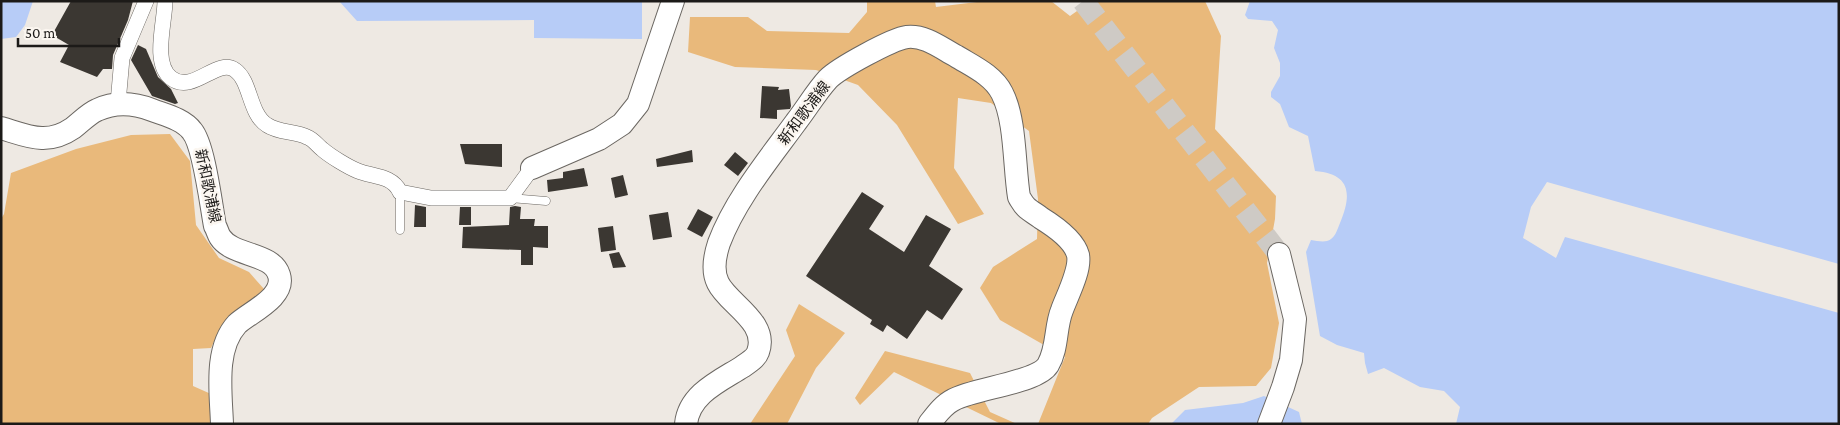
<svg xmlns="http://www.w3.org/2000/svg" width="1840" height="425" font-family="'Crimson Pro','Noto Sans JP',serif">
<rect width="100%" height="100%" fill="#eee9e3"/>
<path fill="#e9b97b" d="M 867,1 L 935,1 L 936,7 L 985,1 L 1051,1 L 1070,16 L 1091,1 L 1205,1 L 1221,36 L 1215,129 L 1276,196 L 1275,219 L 1267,263 L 1279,323 L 1271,368 L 1256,386 L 1199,387 L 1152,418 L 1148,424 L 1038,424 L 1065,357 L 1000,320 L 980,288 L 993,267 L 1037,239 L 1038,199 L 1029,131 L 991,103 L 958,98 L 954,168 L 984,214 L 958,224 L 897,125 L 858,85 L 816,70 L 735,67 L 688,52 L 690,17 L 748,17 L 767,31 L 849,33 L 867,12 Z
M 170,134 L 190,161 L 196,225 L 219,258 L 249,272 L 264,289 L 218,333 L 211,348 L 193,349 L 193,386 L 211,394 L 211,424 L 1,424 L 1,219 L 4,214 L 11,173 L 76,149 L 131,135 Z
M 799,304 L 845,333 L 816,368 L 787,424 L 750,424 L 795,356 L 786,330 Z
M 885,351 L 970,373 L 990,412 L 1017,424 L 1001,424 L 894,372 L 860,405 L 855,398 Z"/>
<path fill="#b7ccf7" d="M 1,1 L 33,1 L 25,25 L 16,37 L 1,39 Z
M 339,1 L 642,1 L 642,39 L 534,38 L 534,20 L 357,21 Z
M 1250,1 L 1839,1 L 1839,424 L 1456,424 L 1460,407 L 1444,391 L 1420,387 L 1384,368 L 1368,374 L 1365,363 L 1364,353 L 1337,345 L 1320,336 L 1306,252 L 1311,240 C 1316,241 1323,242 1327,241 C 1335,239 1337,230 1340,223 C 1352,194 1351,174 1315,171 L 1308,136 L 1289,127 L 1280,104 L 1271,97 L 1271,92 L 1280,76 L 1280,63 L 1274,48 L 1278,30 L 1272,21 L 1248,19 L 1245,15 Z
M 1264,396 L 1299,412 L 1302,424 L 1171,424 L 1185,410 L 1243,403 Z"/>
<path fill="#eee9e3" d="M 1547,182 L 1839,264 L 1839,313 L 1565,237 L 1556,258 L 1523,238 L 1531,207 Z"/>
<path fill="#3b3732" d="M 71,1 L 133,1 L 128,20 L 113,55 L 112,69 L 103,69 L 97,77 L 60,62 L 69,45 L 52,35 Z
M 138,45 L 146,49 L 158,77 L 171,89 L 178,103 L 175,104 L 152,96 L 131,60 Z
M 762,86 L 779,87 L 778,90 L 789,89 L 791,106 L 790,109 L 777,110 L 777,119 L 760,118 Z
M 460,144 L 502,144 L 502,167 L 465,164 Z
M 692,150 L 693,162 L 657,167 L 656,159 Z
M 735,152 L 748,163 L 738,176 L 724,165 Z
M 584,168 L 588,186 L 548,192 L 547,180 L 563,178 L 563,172 Z
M 623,175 L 628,195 L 615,198 L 611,178 Z
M 862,192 L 884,206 L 869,229 L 904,252 L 926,215 L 951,229 L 929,266 L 963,289 L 942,320 L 927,310 L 907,339 L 887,325 L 883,332 L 870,324 L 872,320 L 806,276 Z
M 415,205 L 426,207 L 426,227 L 414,227 Z
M 515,206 L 521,207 L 520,219 L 535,219 L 534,226 L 548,226 L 548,248 L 533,247 L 533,265 L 521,265 L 521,250 L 462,248 L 463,227 L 509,225 L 510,207 Z
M 460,207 L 471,207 L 471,225 L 459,225 Z
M 698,209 L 713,217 L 702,237 L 687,229 Z
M 668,212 L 672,237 L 653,240 L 649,215 Z
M 613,226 L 616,250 L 601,252 L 598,228 Z
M 619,252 L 626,267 L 613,268 L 609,254 Z"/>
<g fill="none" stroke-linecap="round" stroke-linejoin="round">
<path stroke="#cecac5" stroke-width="22" stroke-dasharray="22 11" stroke-linecap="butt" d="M 1083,1 L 1279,254"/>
<defs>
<path id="lane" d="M 510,198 L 546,201
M 400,230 L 400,192"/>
<path id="street" d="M 165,1 C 165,22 152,63 171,78 C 193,95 217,57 235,70 C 251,81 249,114 267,125 C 279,133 295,131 307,137 C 313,139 317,145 322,149 C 330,156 348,167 358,171 C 373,177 392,175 400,192 L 431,198 L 510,198 L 532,168
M 118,103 L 122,58 L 146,1"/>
<path id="secondary" d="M 1,128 C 28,136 47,146 73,128 C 81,122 88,114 97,110 C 116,101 134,103 152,110 C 165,115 183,119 192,131 C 204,145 211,205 215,226 C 217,229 218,234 220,237 C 233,257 272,252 279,275 C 286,297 250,312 237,324 C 214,349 221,393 222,424
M 532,168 L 599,139 L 622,124 L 638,104 L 673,1
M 686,424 C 689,394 720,381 742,367 C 748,363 756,358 758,352 C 769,322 728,304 718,283 C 712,271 715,255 719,243 C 735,200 769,159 796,122 C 807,108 816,92 828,79 C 839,68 892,39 907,37 C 925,35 941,48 956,56 C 972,66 993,75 1002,93 C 1016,120 1014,167 1019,197 C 1021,200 1023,204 1026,207 C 1030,211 1036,214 1041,218 C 1054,226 1074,240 1078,255 C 1081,270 1067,296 1062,310 C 1055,327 1058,348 1048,365 C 1037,383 974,388 953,400 C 943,405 936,415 929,424
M 1269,424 L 1283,387 L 1291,360 L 1295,319 L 1279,254"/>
</defs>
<use href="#lane" stroke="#6b6762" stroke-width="9"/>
<use href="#street" stroke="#6b6762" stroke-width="16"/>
<use href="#secondary" stroke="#6b6762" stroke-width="24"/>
<use href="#lane" stroke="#fff" stroke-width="8"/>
<use href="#street" stroke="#fff" stroke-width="15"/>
<use href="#secondary" stroke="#fff" stroke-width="22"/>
</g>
<g text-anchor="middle" stroke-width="5" stroke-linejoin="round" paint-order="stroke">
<g font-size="15" fill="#1c1a18" stroke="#fbf6f0">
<text transform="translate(804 113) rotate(-53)" y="5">新和歌浦線</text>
<text transform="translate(208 186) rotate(78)" y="5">新和歌浦線</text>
</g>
</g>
<rect width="1840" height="425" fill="none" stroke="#1c1a18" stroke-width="5"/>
<path d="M18 38v8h101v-8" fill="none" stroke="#1c1a18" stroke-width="2.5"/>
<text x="25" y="38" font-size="15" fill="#1c1a18" stroke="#fbf6f0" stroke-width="4" paint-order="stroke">50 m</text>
</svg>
